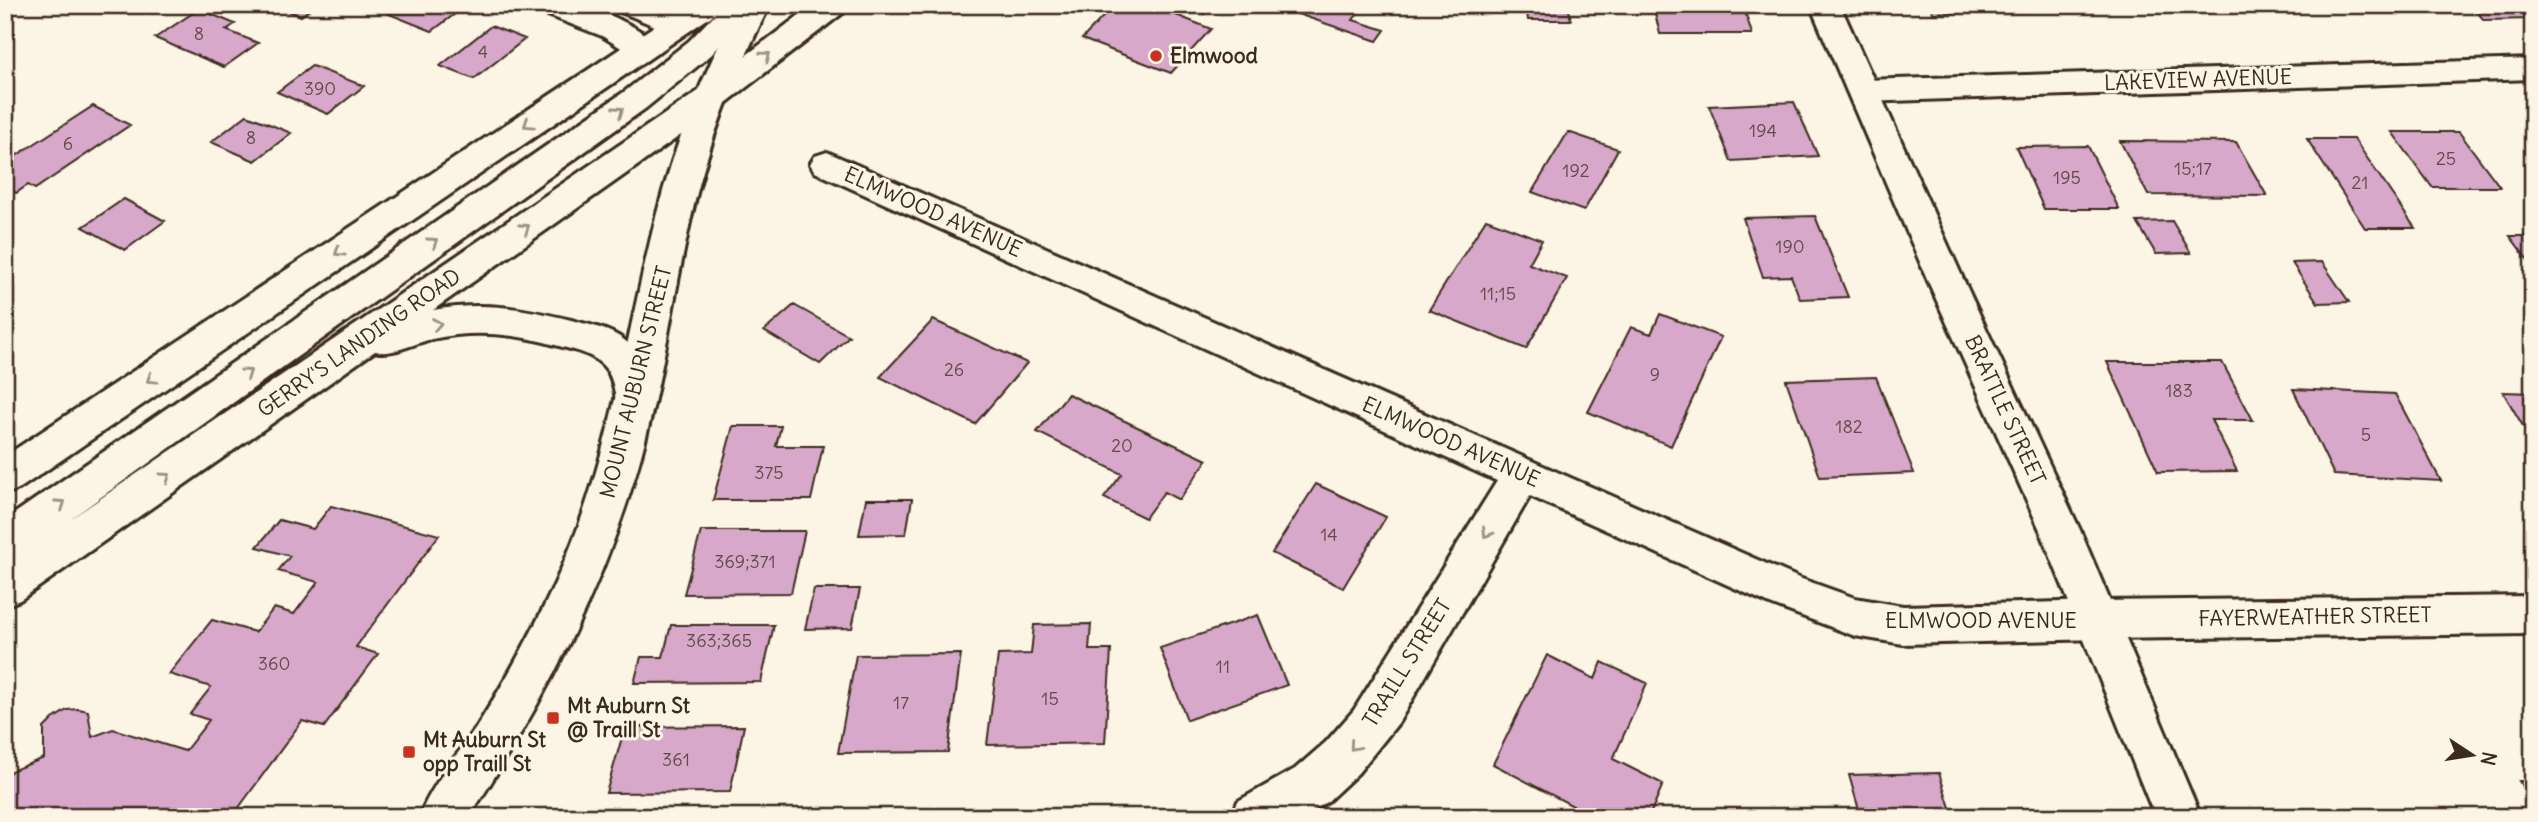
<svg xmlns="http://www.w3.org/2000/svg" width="2538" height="822" font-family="Delius,sans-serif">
<rect width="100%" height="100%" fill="#fcf5e5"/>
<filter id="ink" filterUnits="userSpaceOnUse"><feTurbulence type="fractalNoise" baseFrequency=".0143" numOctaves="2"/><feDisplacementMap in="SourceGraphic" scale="14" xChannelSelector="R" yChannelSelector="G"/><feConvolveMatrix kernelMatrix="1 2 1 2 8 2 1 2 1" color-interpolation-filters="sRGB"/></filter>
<g filter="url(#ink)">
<path fill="#d7a8ca" stroke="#3b2a1e" stroke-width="2" d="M 274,5 L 316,5 L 301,16 Z
M 400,5 L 456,5 L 463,8 L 432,31 L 389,14 Z
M 1114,5 L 1151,5 L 1211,29 L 1171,73 L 1082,39 Z
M 1181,5 L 1212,5 L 1204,14 Z
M 1286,5 L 1338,5 L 1359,12 L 1353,20 L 1385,30 L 1377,41 L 1283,9 Z
M 1526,5 L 1568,5 L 1571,20 L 1528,20 Z
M 1653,5 L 1743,5 L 1752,34 L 1660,34 Z
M 1930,5 L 2026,5 L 2029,11 L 1933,13 Z
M 2471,5 L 2531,5 L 2533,19 L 2484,20 Z
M 199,9 L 235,24 L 226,30 L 258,43 L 224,67 L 155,38 Z
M 491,26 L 525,39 L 474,79 L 440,66 Z
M 312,66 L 364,86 L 328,114 L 277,92 Z
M 1794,102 L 1818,156 L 1731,161 L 1709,106 Z
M 93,106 L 130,125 L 35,189 L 28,185 L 16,193 L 5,187 L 5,163 Z
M 247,115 L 291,133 L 255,161 L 211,142 Z
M 1568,132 L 1618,149 L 1584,211 L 1532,192 Z
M 2392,132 L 2459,132 L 2500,187 L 2432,187 Z
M 2307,139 L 2354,139 L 2415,228 L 2365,228 Z
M 2120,141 L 2236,142 L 2267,196 L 2148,195 Z
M 2088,146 L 2119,209 L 2044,209 L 2016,147 Z
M 124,199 L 165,221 L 125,250 L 83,227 Z
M 1815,216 L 1848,297 L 1800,299 L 1791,276 L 1763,277 L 1743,218 Z
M 1486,219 L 1542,240 L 1529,264 L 1567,278 L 1526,349 L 1429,310 Z
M 2172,221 L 2191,253 L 2156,254 L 2137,222 Z
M 2510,236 L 2533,236 L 2533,267 Z
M 2322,262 L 2349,302 L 2318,303 L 2292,263 Z
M 794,305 L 849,336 L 820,364 L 764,331 Z
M 1660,314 L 1721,337 L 1671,446 L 1588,412 L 1631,327 L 1651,334 Z
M 933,320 L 1027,363 L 975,424 L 880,377 Z
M 2107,362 L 2222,362 L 2253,420 L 2211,420 L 2237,471 L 2158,472 Z
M 1876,377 L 1914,473 L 1820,477 L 1786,380 Z
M 2293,389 L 2395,394 L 2441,481 L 2334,475 Z
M 2503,392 L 2533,393 L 2533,443 Z
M 1068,394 L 1207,460 L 1179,500 L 1164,492 L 1145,518 L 1104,498 L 1122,474 L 1037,432 Z
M 733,426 L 781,426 L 776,446 L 823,446 L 811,500 L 713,500 Z
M 1316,484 L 1386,517 L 1343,588 L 1272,553 Z
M 866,499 L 912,499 L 906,534 L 859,535 Z
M 331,506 L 439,535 L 356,647 L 378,654 L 324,727 L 302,721 L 232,817 L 91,817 L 84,814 L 78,817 L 5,817 L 5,778 L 11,771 L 44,758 L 44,728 L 53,719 L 67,710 L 79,709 L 88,711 L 92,737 L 113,729 L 185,751 L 209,720 L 190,714 L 211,687 L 169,674 L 212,620 L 255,632 L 274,608 L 294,614 L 318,582 L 278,571 L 290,556 L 257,547 L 279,520 L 313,529 Z
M 701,531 L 805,531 L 791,593 L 684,594 Z
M 814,589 L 860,589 L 852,628 L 805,629 Z
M 1258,615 L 1287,685 L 1187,720 L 1160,648 Z
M 1091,624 L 1089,650 L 1111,650 L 1105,743 L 987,745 L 998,655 L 1031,654 L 1034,625 Z
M 671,625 L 774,625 L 761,682 L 634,683 L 641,657 L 663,657 Z
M 961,654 L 948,752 L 838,753 L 856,655 Z
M 1547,655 L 1595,679 L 1602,662 L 1647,683 L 1613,759 L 1663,784 L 1649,817 L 1594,817 L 1493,764 Z
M 744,726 L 730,792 L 606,793 L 625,727 Z
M 1939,773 L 1953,817 L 1861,817 L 1849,775 Z
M 2519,781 L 2533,781 L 2533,803 Z"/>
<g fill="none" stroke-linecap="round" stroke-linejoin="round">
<defs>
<path id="minor" d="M 536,5 C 550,5 567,3 581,5 C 601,10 646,29 658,47 L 653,54 L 642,57 L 631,54 L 602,36 L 540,12 Z
M 617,5 C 641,5 678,1 693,24 L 689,31 L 678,34 L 667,31 L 621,12 Z
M 2533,59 L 2533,79 L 1863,102 L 1852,99 L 1847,91 L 1852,83 L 1863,80 Z
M 827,152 L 1799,578 L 1855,598 L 1903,606 L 2098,601 L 2113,606 L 2119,620 L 2113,634 L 2098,639 L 1903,644 L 1855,636 L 1770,604 L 1530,496 L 1399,722 L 1358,773 L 1328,801 L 1304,817 L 1232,817 L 1238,801 L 1295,769 L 1326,742 L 1354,710 L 1497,481 L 815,172 L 810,164 L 815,156 Z"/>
<path id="tertiary" d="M 2533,596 L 2533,634 L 2098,639 L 2083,634 L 2077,620 L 2083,606 L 2098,601 Z"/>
<path id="secondary" d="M 1810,5 L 1840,5 L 1964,281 L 2080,530 L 2201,817 L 2155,817 L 2040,530 L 1928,281 Z"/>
<path id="primary" d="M 740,5 L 770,5 C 735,73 708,143 691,218 C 673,297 663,377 641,456 C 605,586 543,704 469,817 L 419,817 C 432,784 456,757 476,728 C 516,664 553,596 579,525 C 615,424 630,320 656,217 C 675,142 703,72 740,5 Z"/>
<path id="trunk" d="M 686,5 L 722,5 L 719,10 L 723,5 L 756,5 L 711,55 L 646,108 L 69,520 L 700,90 L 813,5 L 848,5 L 844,12 L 722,106 L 433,310 C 485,301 521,308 571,320 C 591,325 615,330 630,345 C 645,361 651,383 654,404 L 649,415 L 635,419 L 621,415 C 614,401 616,382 606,369 C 595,354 577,351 559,346 C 516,334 476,329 432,339 C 414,343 392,356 375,351 L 20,600 L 5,606 L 5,564 L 14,558 L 5,561 L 5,520 L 624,92 L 689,41 L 716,13 L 19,489 L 5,494 L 5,456 Z"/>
</defs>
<use href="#minor" stroke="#3b2a1e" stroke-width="6"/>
<use href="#tertiary" stroke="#3b2a1e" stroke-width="6"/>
<use href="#secondary" stroke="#3b2a1e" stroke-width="6"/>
<use href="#primary" stroke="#3b2a1e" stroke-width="6"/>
<use href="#trunk" stroke="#3b2a1e" stroke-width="6"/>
<use href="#minor" fill="#fcf5e5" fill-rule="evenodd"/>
<use href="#tertiary" fill="#fcf5e5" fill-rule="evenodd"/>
<use href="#secondary" fill="#fcf5e5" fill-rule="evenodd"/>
<use href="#primary" fill="#fcf5e5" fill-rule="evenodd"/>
<use href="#trunk" fill="#fcf5e5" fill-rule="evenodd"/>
</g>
<defs><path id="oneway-chevron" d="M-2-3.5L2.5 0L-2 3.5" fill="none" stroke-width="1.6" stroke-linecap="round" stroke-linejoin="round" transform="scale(1.75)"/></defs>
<g stroke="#9c9082">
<use href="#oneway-chevron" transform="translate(766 56) rotate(-37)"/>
<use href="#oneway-chevron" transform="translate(619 111) rotate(-35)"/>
<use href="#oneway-chevron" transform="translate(528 124) rotate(146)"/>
<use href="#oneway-chevron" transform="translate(525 228) rotate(-35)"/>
<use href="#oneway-chevron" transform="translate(433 242) rotate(-35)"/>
<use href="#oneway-chevron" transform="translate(339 252) rotate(146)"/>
<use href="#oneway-chevron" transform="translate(437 324) rotate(-10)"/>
<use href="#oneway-chevron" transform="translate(247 373) rotate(-35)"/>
<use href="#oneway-chevron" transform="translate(151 379) rotate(146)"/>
<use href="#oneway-chevron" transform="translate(166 477) rotate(-35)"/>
<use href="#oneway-chevron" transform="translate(61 504) rotate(-35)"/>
<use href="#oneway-chevron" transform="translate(1487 533) rotate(121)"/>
<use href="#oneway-chevron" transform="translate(1354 746) rotate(131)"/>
</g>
</g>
<g fill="#c8321e" stroke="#fcf5e5" stroke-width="2.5">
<circle cx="1156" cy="56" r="7"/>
<rect x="546" y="711" width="14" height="14" rx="3.5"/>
<rect x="402" y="745" width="14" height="14" rx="3.5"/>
</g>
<g text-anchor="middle" stroke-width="6" stroke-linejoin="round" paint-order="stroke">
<g font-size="18" fill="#624a49">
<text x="199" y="40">8</text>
<text x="483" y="58">4</text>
<text x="320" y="95">390</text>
<text x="1763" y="137">194</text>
<text x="251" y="144">8</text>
<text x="68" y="150">6</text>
<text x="2446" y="165">25</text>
<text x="2193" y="175">15;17</text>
<text x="1576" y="177">192</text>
<text x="2067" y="184">195</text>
<text x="2360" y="189">21</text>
<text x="1790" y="253">190</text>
<text x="1498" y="300">11;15</text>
<text x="954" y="376">26</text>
<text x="1655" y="381">9</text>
<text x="2179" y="397">183</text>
<text x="1849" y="433">182</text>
<text x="2366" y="441">5</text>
<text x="1122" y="452">20</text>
<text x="769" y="479">375</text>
<text x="1329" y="541">14</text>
<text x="745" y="568">369;371</text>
<text x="719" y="647">363;365</text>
<text x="274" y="670">360</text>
<text x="1223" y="673">11</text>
<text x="1050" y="705">15</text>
<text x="901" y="709">17</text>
<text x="676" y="766">361</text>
</g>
<g font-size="21" font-weight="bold" fill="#3b2a1e" stroke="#fcf5e5" text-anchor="start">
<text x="1170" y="63">Elmwood</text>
<text x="567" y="713">Mt Auburn St<tspan x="567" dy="24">@ Traill St</tspan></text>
<text x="423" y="747">Mt Auburn St<tspan x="423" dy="24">opp Traill St</tspan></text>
</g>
<g font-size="21" fill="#3b2a1e" stroke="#fcf5e5">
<text transform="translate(2198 80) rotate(-2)" y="7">LAKEVIEW AVENUE</text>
<text transform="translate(933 212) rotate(24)" y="7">ELMWOOD AVENUE</text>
<text transform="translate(359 343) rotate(-35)" y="7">GERRY'S LANDING ROAD</text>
<text transform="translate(636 382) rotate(-76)" y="7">MOUNT AUBURN STREET</text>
<text transform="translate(2005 410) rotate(65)" y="7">BRATTLE STREET</text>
<text transform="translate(1451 442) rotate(24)" y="7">ELMWOOD AVENUE</text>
<text transform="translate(2315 617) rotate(-1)" y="7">FAYERWEATHER STREET</text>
<text x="1981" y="628">ELMWOOD AVENUE</text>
<text transform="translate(1407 663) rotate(-58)" y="7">TRAILL STREET</text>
</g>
</g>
<rect width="2538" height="822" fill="none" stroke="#fcf5e5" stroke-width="28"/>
<rect x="14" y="14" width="2510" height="794" fill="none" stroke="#3b2a1e" stroke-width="2.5" filter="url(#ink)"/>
<g transform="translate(2472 755) rotate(102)" stroke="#fcf5e5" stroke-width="5" paint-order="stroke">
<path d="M0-5L12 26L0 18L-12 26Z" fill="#3b2a1e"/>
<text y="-10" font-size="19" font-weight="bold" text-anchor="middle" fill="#3b2a1e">N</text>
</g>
</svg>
